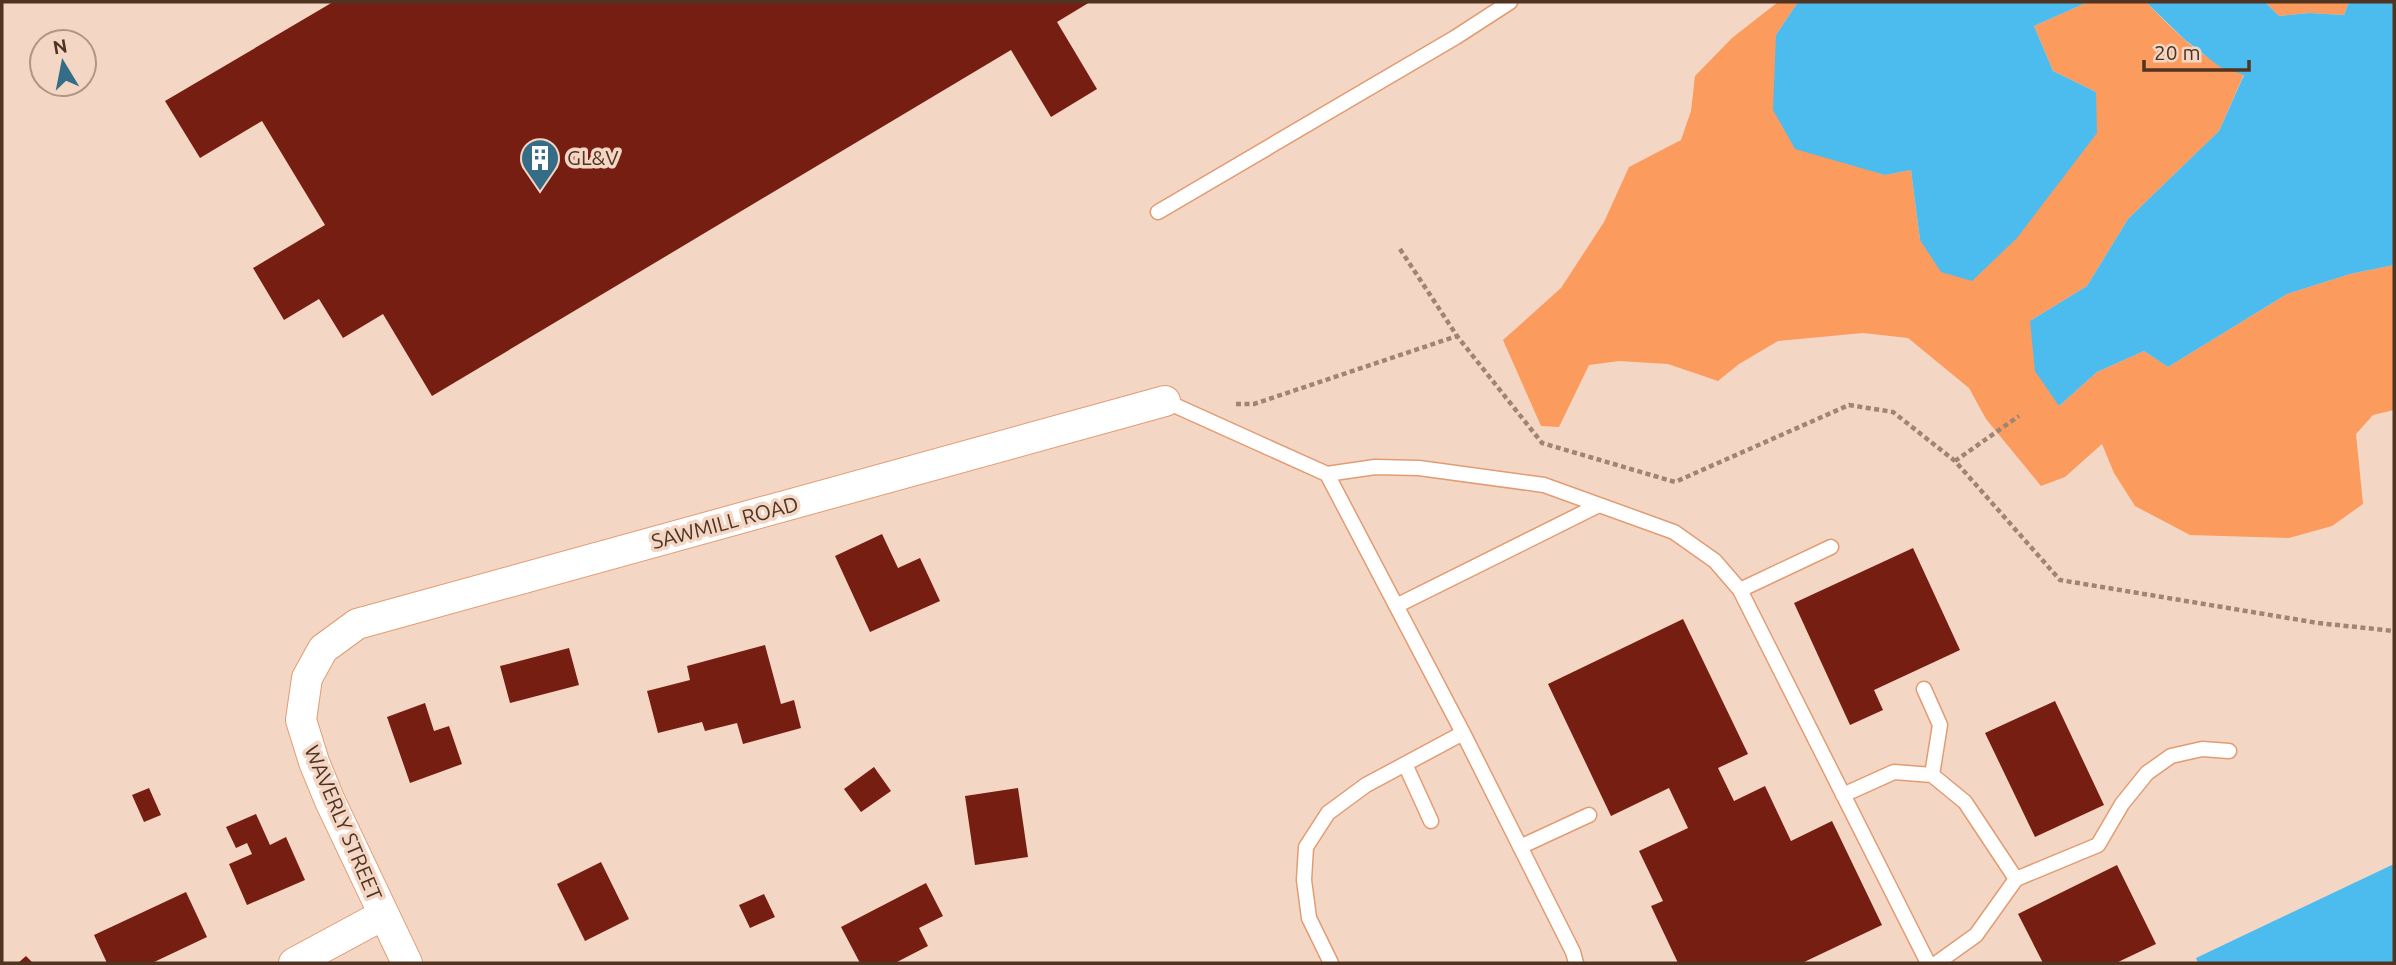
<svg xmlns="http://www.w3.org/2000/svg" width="2396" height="965" font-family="Ubuntu,sans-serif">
<rect width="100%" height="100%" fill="#f4d6c5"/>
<path fill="#fb9b5e" d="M 1778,2 L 1798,2 L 1776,35 L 1845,162 L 1885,175 L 1911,170 L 1920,240 L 2096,92 L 2053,71 L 2034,26 L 2088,2 L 2146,2 C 2177,33 2201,61 2244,74 L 2219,131 L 2128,219 L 2087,286 L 2030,321 L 2059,406 L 2097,372 L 2144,351 L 2168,367 L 2287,294 L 2350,274 L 2394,265 L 2394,410 L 2373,415 L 2356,434 L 2363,504 L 2332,526 L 2289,538 L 2190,535 L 2135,506 L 2114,473 L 2102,444 L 2065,477 L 2041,486 L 1986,419 L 1969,388 L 1908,338 L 1863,333 L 1778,341 L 1739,364 L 1718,381 L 1668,364 L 1619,361 L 1589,365 L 1559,427 L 1541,426 L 1503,340 L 1561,288 L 1604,222 L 1629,167 L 1681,140 L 1691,111 L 1695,76 L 1732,38 Z
M 2265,2 L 2349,2 L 2344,15 L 2309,13 L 2279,16 Z"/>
<path fill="#4cbcef" d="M 1798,2 L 2088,2 L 2034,26 L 2053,71 L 2096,92 L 2097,133 L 2017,238 L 1972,281 L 1941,272 L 1920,240 L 1911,170 L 1885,175 L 1795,149 L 1773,110 L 1776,35 Z
M 2146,2 L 2265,2 L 2279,16 L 2309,13 L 2344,15 L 2349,2 L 2394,2 L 2394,265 L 2350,274 L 2287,294 L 2168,367 L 2144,351 L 2097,372 L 2059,406 L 2035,371 L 2030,321 L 2087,286 L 2128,219 L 2219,131 L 2244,75 L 2220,67 L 2184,39 Z
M 2394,864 L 2394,963 L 2198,963 L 2196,958 Z"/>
<path fill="#761e11" d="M 333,2 L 1090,2 L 1057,22 L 1097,89 L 1051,117 L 1011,50 L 432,396 L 383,314 L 343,338 L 319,299 L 284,320 L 253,268 L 325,225 L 262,121 L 200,158 L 165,101 Z
M 882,534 L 898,568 L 920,558 L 940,601 L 870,632 L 835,556 Z
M 1913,548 L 1960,650 L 1874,690 L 1883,710 L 1850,725 L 1794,603 Z
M 1683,619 L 1748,754 L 1718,768 L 1734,801 L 1765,786 L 1791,841 L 1832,821 L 1882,925 L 1802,963 L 1678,963 L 1651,906 L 1663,901 L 1639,851 L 1688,828 L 1669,788 L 1611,816 L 1548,684 Z
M 765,645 L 781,704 L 794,700 L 801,728 L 743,744 L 737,723 L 705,731 L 702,722 L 658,733 L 647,691 L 690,680 L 687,666 Z
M 569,648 L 579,685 L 510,703 L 500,666 Z
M 2055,701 L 2104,805 L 2035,837 L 1985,733 Z
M 425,703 L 434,731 L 449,726 L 462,764 L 410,783 L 387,717 Z
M 874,767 L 891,791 L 861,812 L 844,789 Z
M 149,788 L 161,815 L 144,822 L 132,795 Z
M 1018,788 L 1028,857 L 975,865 L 965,796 Z
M 256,814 L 270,845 L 286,837 L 305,880 L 247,905 L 229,864 L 252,854 L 247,843 L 236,848 L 226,827 Z
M 601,862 L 629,919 L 585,941 L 557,884 Z
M 2117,865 L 2156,944 L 2116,963 L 2043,963 L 2018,914 Z
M 926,883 L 943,916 L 919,928 L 928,946 L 895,963 L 860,963 L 841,927 Z
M 186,892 L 207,937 L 152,963 L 107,963 L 94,935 Z
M 764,894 L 775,917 L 750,928 L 739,905 Z
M 26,956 L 33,963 L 18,963 Z"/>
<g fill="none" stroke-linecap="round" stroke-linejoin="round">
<defs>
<path id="lane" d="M 1158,212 L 1456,37 L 1510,2
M 1165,401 L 1327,474 L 1463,733 L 1573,952 L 1576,963
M 1327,474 L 1375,467 L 1419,468 L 1544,485 L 1674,532 L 1715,561 L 1740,590 L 1928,963
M 1740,590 L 1831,547
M 1396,606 L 1599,505
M 1924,689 L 1940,725 L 1932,775
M 1405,764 L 1431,821
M 1843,795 L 1894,772 L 1932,775 L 1965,802 L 2016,879 L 1976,935 L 1937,963
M 1520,847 L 1589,815
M 2016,879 L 2098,845 L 2122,804 L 2147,773 L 2171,756 L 2202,749 L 2229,751
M 1331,963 L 1309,918 L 1304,880 L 1306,847 L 1328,813 L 1366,785 L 1463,733"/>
<path id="street" d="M 294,963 L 383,915
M 407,963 L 330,801 L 314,762 L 301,720 L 307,678 L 323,649 L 357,624 L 1165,401"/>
</defs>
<use href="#lane" stroke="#e29c72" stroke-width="17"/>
<use href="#street" stroke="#e29c72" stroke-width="32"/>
<path stroke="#a18472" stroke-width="4.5" stroke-dasharray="5 3.5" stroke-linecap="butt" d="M 1400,249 L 1457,336 L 1542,443 L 1675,482 L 1849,405 L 1893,412 L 1955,461 L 2060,580 L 2318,623 L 2394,631
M 1236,404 L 1254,404 L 1457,336
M 1955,461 L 2019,416"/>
<use href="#lane" stroke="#fff" stroke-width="14"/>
<use href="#street" stroke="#fff" stroke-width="30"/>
</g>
<defs>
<symbol id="building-pin" viewBox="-11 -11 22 30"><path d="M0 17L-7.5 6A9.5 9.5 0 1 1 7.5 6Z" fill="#356d87" stroke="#f4d6c5"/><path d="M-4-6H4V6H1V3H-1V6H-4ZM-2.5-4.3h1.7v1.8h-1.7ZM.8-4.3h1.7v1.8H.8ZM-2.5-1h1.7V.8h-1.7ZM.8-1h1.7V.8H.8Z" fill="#fff"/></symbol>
</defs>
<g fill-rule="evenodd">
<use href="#building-pin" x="518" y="136" width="44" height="60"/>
</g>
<g text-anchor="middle" stroke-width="7" stroke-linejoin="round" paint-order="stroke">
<g font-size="21" fill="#503321" stroke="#f4d6c5" text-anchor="start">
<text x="567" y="165">GL&amp;V</text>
</g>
<g font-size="21" fill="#503321" stroke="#f4d6c5">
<text transform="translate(725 523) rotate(-15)" y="7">SAWMILL ROAD</text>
<text transform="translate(343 823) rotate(67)" y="7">WAVERLY STREET</text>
</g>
</g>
<rect width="2396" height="965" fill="none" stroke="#503321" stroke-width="7"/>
<g transform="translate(63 63) rotate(350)"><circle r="33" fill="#f4d6c5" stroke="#b29583" stroke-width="2"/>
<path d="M0-5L12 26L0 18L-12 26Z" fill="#356d87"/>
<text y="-10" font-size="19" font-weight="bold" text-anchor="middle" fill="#503321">N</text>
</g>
<path d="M2144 60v10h105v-10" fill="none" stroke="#503321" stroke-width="3.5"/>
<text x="2154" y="60" font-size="21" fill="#503321" stroke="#f4d6c5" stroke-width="5" paint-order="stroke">20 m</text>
</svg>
